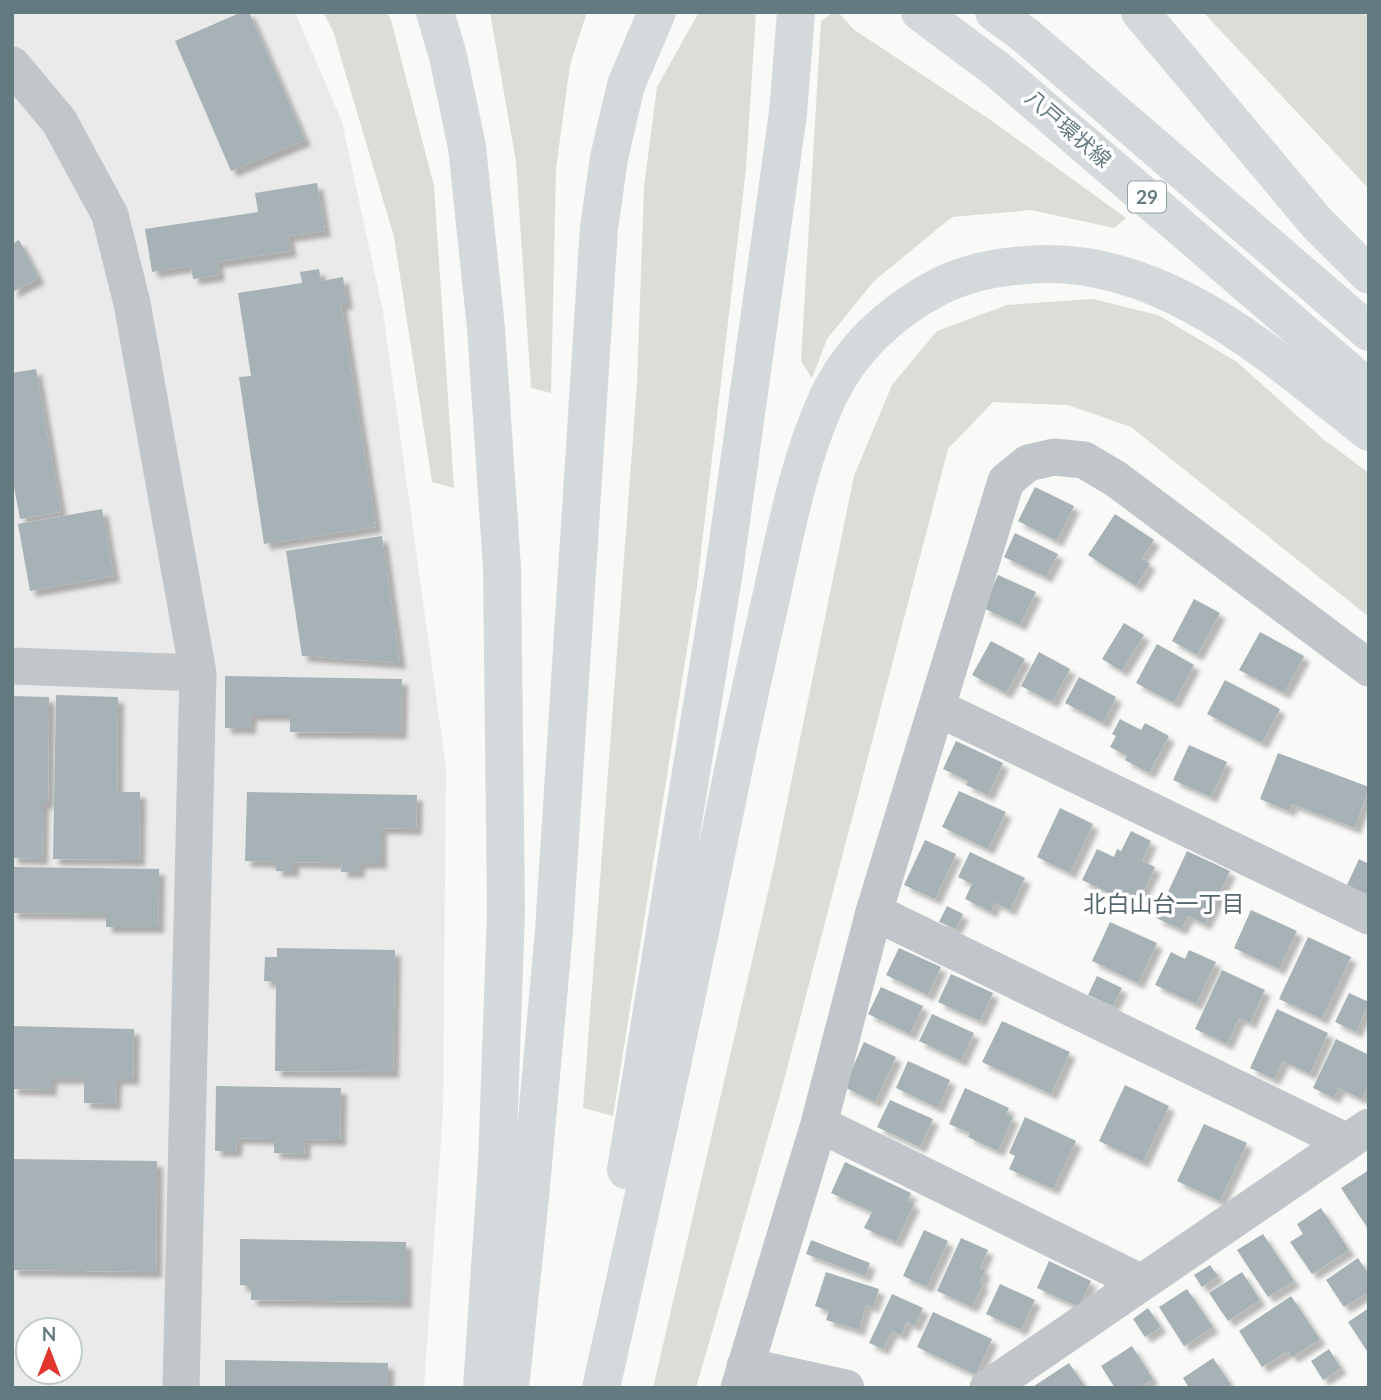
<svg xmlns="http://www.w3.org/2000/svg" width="1381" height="1400" font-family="Lato,'Noto Sans JP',sans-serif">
<defs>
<filter id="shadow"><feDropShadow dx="6" dy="6" stdDeviation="2" flood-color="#0004"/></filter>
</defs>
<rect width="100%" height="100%" fill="#f9f9f7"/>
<path fill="#eaeaea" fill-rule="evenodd" d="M 12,12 L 295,12 L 342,122 L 383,311 L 446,768 L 443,1110 L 424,1388 L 12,1388 ZM 28,1330 L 70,1330 L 70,1372 L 28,1372 Z"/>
<path fill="#daded6" d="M 323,12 L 387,12 L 391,20 L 434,186 L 454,488 L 432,482 L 394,237 L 333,31 Z
M 490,12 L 587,12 L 570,65 L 556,169 L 551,393 L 531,388 L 516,162 Z
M 699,12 L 756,12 L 746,169 L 697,586 L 613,1116 L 583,1108 L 637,384 L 644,187 L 657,87 Z
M 833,12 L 838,12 L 853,29 L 992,121 L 1126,218 L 1114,228 L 1031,210 L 952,217 L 874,281 L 827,339 L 812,378 L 801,361 L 821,21 Z
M 1203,12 L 1369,12 L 1369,189 Z
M 1093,299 L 1158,315 L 1237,362 L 1323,439 L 1369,473 L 1369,617 L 1131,427 L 1068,405 L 993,402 L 948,449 L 782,1088 L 696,1388 L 653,1388 L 774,866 L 854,476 L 892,385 L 937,331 L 1007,305 Z"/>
<path fill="#a7b2b6" filter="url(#shadow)" d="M 242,12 L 249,12 L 305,140 L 231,171 L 175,41 Z
M 317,183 L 325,231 L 288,236 L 291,251 L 217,262 L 219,275 L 193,279 L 191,266 L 152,272 L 145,229 L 258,212 L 255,193 Z
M 19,240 L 39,278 L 12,292 L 12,244 Z
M 319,269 L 321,281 L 343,277 L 347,304 L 341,304 L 376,527 L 264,544 L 239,377 L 251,376 L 238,293 L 302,283 L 300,272 Z
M 36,369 L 61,512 L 20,519 L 12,476 L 12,373 Z
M 1035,487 L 1074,506 L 1057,541 L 1018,521 Z
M 102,509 L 114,576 L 30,591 L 18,524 Z
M 1115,514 L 1154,540 L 1142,558 L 1150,564 L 1136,586 L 1088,555 Z
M 1015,533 L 1058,554 L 1046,577 L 1004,557 Z
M 382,536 L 400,663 L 302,656 L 286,551 Z
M 998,575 L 1036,592 L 1020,625 L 983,608 Z
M 1194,599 L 1220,613 L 1197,655 L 1172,641 Z
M 1124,623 L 1144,635 L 1122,671 L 1102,659 Z
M 1260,632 L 1304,656 L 1284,693 L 1239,670 Z
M 991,641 L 1025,659 L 1006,693 L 972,675 Z
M 1157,644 L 1194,665 L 1174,703 L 1136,683 Z
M 1039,652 L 1070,669 L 1052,702 L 1021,686 Z
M 225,676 L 402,679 L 401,733 L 290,732 L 290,715 L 251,715 L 250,728 L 225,728 Z
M 1079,677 L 1116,697 L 1103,723 L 1065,703 Z
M 1225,680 L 1280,709 L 1262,743 L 1207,714 Z
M 56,695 L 118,697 L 117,792 L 140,792 L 139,860 L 53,859 Z
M 12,696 L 49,697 L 48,803 L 43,803 L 42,859 L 12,858 Z
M 1120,719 L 1141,730 L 1145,723 L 1169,736 L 1149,773 L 1125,760 L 1127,756 L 1110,747 L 1116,736 L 1112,734 Z
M 956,741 L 1003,763 L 988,795 L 966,785 L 968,781 L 943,769 Z
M 1189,745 L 1227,762 L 1211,797 L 1173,780 Z
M 1278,753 L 1369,787 L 1355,828 L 1292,804 L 1289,811 L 1260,799 Z
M 959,791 L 1006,812 L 988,849 L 942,827 Z
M 247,792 L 417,795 L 416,829 L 381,828 L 381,863 L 359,863 L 359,872 L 341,872 L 342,863 L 293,862 L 293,871 L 276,871 L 276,862 L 245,861 Z
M 1060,808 L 1093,824 L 1070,873 L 1037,857 Z
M 1131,831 L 1151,841 L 1142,861 L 1155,867 L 1136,906 L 1082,880 L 1097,849 L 1114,857 L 1117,849 L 1121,851 Z
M 925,840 L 956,854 L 935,899 L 904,885 Z
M 1187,851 L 1230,871 L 1205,924 L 1188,916 L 1181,929 L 1156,918 Z
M 970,852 L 1025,878 L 1010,910 L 995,903 L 991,912 L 965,899 L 972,884 L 958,877 Z
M 1359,859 L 1369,864 L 1369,895 L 1347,885 Z
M 12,867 L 159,869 L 158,927 L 106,927 L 106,914 L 12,913 Z
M 947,906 L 963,914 L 956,929 L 939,922 Z
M 1251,910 L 1297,931 L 1279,969 L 1234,948 Z
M 1110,922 L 1157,943 L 1138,983 L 1092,961 Z
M 1308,937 L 1351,957 L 1322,1019 L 1279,999 Z
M 277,948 L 395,950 L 393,1072 L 275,1071 L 276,982 L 264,981 L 265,957 L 277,957 Z
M 899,948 L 941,967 L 928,995 L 886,975 Z
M 1189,950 L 1216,962 L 1196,1004 L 1155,985 L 1171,952 L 1185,959 Z
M 1222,970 L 1265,990 L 1250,1023 L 1239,1018 L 1227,1044 L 1195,1029 Z
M 951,974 L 993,993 L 980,1021 L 938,1002 Z
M 1097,976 L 1122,988 L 1113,1006 L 1088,995 Z
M 881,987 L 923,1006 L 910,1034 L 868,1014 Z
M 1349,993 L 1369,1002 L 1356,1032 L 1335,1022 Z
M 1277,1009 L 1328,1033 L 1310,1074 L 1283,1061 L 1274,1079 L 1250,1068 Z
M 932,1014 L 974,1033 L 961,1061 L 919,1041 Z
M 1002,1021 L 1070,1052 L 1051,1094 L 982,1062 Z
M 12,1026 L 134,1029 L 133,1079 L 116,1079 L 115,1104 L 84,1103 L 84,1078 L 51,1078 L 51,1090 L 12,1089 Z
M 1336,1039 L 1369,1055 L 1369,1084 L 1362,1099 L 1339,1088 L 1334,1098 L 1313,1088 Z
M 864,1042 L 896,1057 L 875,1102 L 844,1087 Z
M 908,1061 L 950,1080 L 938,1108 L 896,1088 Z
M 1125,1085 L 1169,1106 L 1143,1162 L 1099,1141 Z
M 216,1086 L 341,1088 L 340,1140 L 305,1139 L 304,1154 L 274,1153 L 274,1139 L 237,1138 L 236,1151 L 215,1151 Z
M 965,1088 L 1009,1108 L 1006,1114 L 1013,1117 L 998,1151 L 968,1137 L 970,1133 L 949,1124 Z
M 890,1100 L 933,1119 L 920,1147 L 877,1127 Z
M 1025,1117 L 1076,1141 L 1053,1189 L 1009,1169 L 1015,1156 L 1009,1153 Z
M 1204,1124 L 1247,1143 L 1220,1201 L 1177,1181 Z
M 12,1159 L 157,1161 L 156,1272 L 12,1270 Z
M 845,1162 L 911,1193 L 908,1201 L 914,1204 L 896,1242 L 864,1228 L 872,1212 L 831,1193 Z
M 1369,1170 L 1369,1230 L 1341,1188 Z
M 1321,1208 L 1349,1250 L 1312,1274 L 1290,1242 L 1303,1234 L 1297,1224 Z
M 924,1230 L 948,1241 L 927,1287 L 903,1276 Z
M 1263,1234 L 1294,1281 L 1268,1297 L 1237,1250 Z
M 961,1238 L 988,1250 L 980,1268 L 985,1270 L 980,1282 L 983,1284 L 972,1307 L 937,1291 Z
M 240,1239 L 406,1242 L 406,1302 L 251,1300 L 251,1286 L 240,1285 Z
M 811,1240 L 870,1263 L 865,1276 L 806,1254 Z
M 1358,1258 L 1369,1275 L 1369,1292 L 1344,1307 L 1326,1280 Z
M 1049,1261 L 1091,1281 L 1079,1307 L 1037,1288 Z
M 1210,1265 L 1218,1276 L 1202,1287 L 1194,1275 Z
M 826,1272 L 879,1289 L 873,1307 L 866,1305 L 859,1330 L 826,1320 L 829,1311 L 815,1306 Z
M 1242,1272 L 1260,1300 L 1228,1321 L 1209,1293 Z
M 1000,1284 L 1035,1300 L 1021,1330 L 986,1314 Z
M 1187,1289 L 1213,1327 L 1184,1346 L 1159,1307 Z
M 892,1294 L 923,1308 L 915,1326 L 907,1322 L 901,1335 L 892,1331 L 883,1349 L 869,1343 Z
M 1291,1296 L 1320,1339 L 1292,1357 L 1288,1351 L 1262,1367 L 1239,1331 Z
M 1148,1308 L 1161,1327 L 1145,1337 L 1133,1319 Z
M 1369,1308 L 1369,1354 L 1348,1322 Z
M 933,1312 L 992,1339 L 976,1375 L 917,1347 Z
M 1132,1346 L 1153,1379 L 1139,1388 L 1115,1388 L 1101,1366 Z
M 1329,1349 L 1341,1368 L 1323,1380 L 1311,1361 Z
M 1213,1358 L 1233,1388 L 1189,1388 L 1183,1378 Z
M 225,1360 L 388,1363 L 388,1388 L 225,1388 Z
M 1069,1363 L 1086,1388 L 1031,1388 Z"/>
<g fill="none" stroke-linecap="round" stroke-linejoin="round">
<path stroke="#c0c6c9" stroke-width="37" d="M 12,65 L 59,121 L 110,215 L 132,303 L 198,673 L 181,1388
M 12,666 L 198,673
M 938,708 L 1369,916
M 874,912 L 1347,1142
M 819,1124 L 1140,1282
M 745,1366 L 846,1388
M 739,1388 L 819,1124 L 874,912 L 1006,481 L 1028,463 L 1054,457 L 1084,460 L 1116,479 L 1369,668
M 988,1388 L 1369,1127"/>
<path stroke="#d4d9dc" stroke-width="38" d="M 920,12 L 999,71 L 1369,389
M 994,12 L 1025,35 L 1369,332"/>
<path stroke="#d4d9dc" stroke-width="38" d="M 435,12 L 448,56 L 467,147 L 486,328 L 502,568 L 506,912 L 497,1164 L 482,1388
M 1140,12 L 1316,222 L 1369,275
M 626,1170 L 724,571 L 788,113 L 796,12
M 510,1388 L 530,1197 L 554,931 L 599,228 L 609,158 L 626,85 L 657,12
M 601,1388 C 645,1193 687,997 727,801 C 741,730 757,660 773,589 C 787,524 800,458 828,397 C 851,349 891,312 938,287 C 966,273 995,267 1026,265 C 1161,253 1270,355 1369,432"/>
</g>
<g text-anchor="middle" stroke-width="7" stroke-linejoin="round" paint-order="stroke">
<rect fill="#fff" stroke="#92a2a7" stroke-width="2" x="1128" y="181.5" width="38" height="31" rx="5"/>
<g font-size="19" font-weight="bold" fill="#647a81">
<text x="1147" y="204">29</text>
</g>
<g font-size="21" fill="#647a81" stroke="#fff">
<text transform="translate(1068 129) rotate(41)" y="7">八戸環状線</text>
</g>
<g font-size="23" fill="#56676c" stroke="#fff">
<text x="1164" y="912">北白山台一丁目</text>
</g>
</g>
<rect width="1381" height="1400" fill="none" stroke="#647a81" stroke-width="28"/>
<g transform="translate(49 1351)"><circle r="33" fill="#ffffff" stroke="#c1cacd" stroke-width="2"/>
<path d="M0-5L12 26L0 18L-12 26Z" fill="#e2372e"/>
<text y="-10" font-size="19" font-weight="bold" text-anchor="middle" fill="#647a81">N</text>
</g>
</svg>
